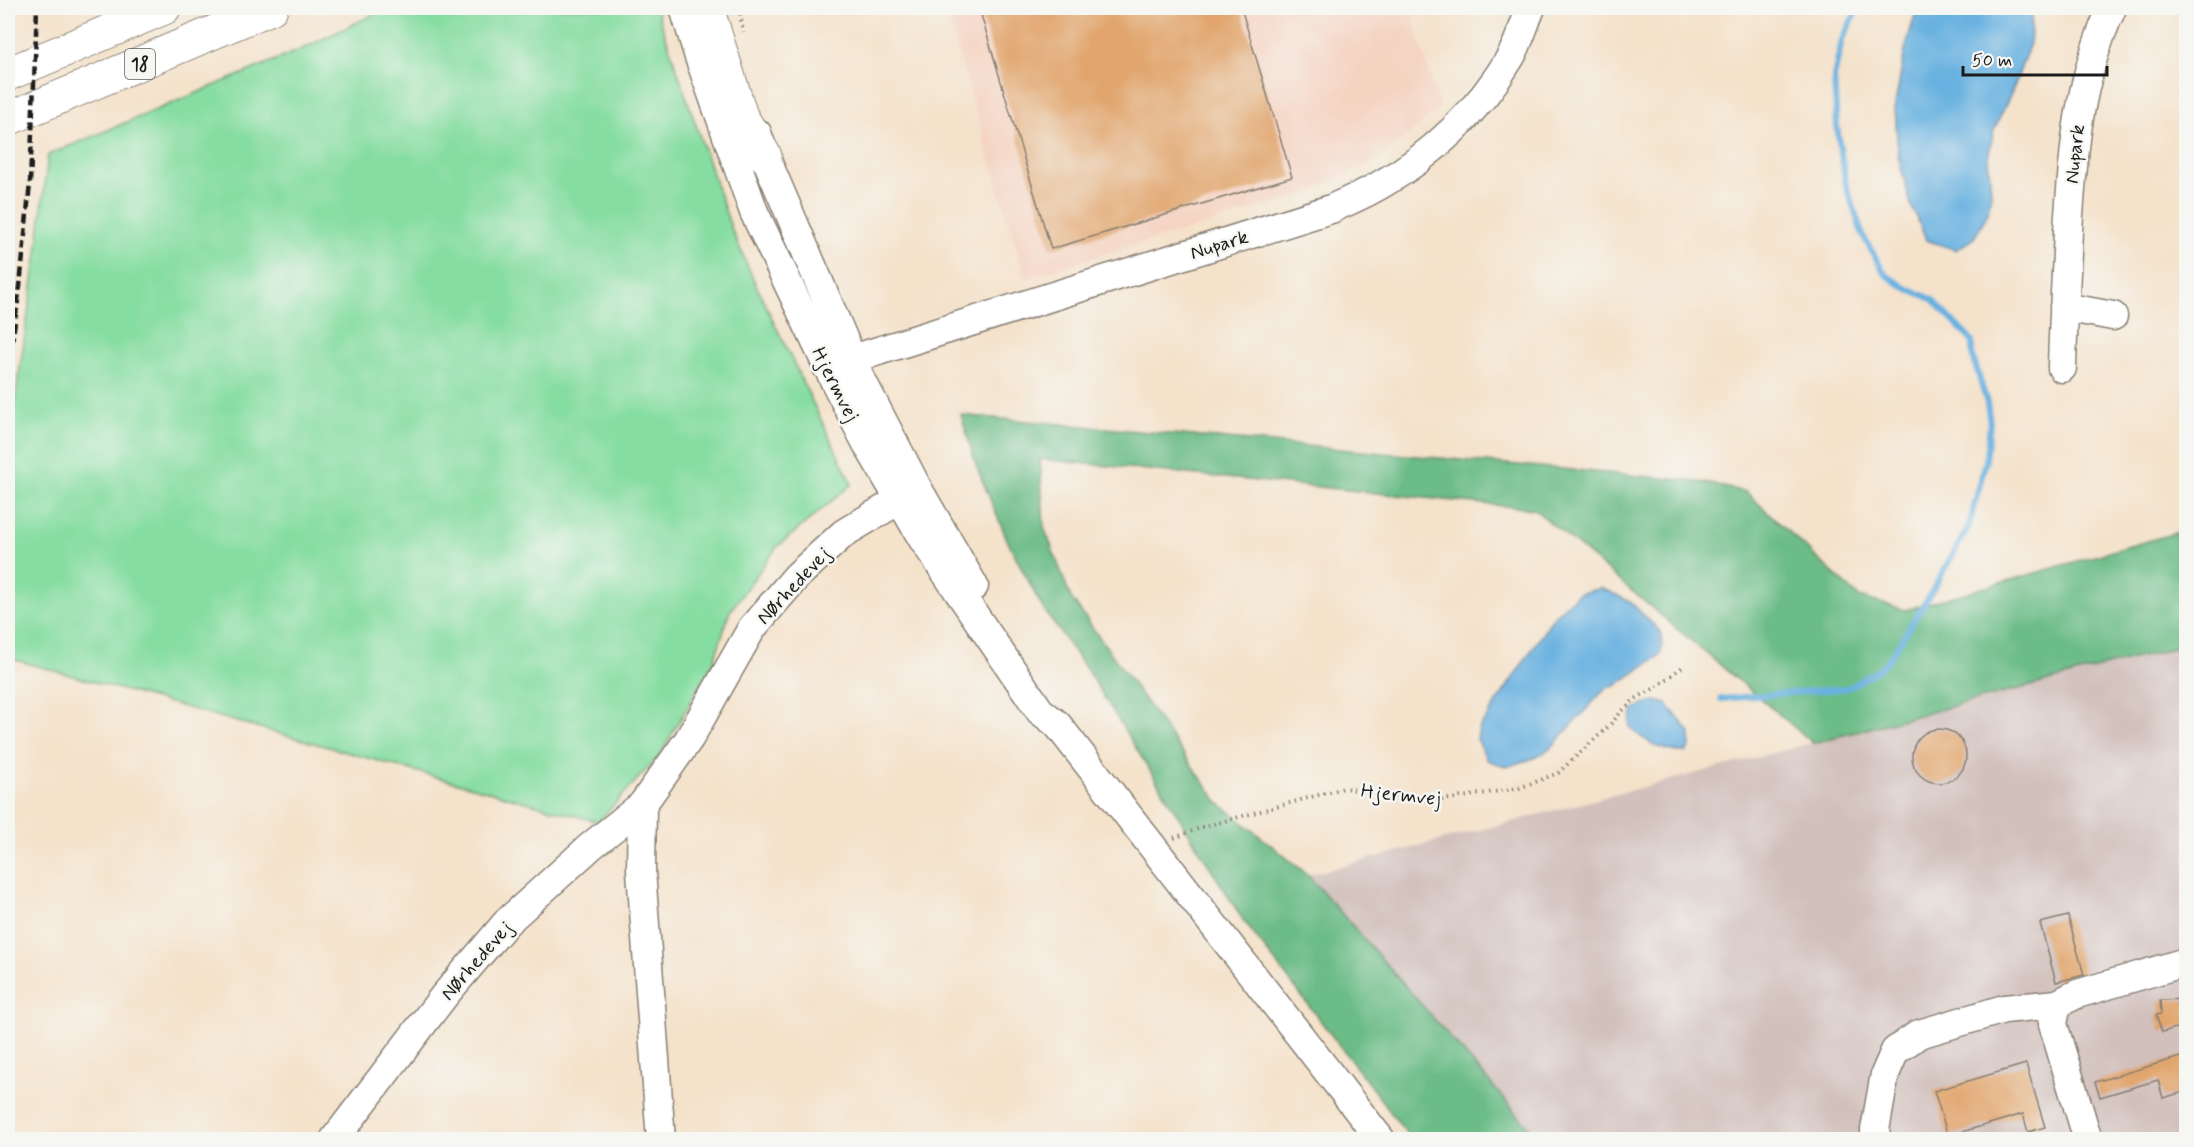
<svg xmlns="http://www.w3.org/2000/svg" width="2194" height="1147" font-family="Mynerve,sans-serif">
<rect width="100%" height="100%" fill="#f6f6f2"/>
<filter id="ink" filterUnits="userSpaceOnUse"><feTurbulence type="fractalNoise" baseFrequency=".0167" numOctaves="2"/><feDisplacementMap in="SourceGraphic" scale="12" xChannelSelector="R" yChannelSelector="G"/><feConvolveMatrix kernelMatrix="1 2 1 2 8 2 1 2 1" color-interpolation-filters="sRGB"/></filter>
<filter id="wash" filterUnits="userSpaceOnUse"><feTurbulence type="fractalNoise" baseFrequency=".008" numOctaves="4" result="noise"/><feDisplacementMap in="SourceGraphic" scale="24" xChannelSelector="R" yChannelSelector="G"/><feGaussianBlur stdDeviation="1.35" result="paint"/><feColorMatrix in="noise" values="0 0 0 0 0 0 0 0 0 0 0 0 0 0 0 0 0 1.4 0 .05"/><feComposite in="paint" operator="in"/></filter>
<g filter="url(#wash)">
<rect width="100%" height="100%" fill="#f4e2ca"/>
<path fill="#f5d3c1" d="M 945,8 L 1410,8 L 1440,108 L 1376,161 L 1304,195 L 1025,278 Z"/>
<path fill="#d1c0bc" d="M 2186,645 L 2186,1139 L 1539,1139 L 1308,875 Z"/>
<path fill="#86dda1" stroke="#517c5e" stroke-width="1.5" d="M 387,8 L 656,8 L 731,228 L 756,285 L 852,484 L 777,547 L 730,611 L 714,661 L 660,755 L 598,822 L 8,658 L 8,449 L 37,253 L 48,155 L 302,49 Z"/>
<path fill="#6cbc87" stroke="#446c52" stroke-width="1.5" d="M 961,415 L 1696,481 L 1746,492 L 1859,597 L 1905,610 L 2186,530 L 2186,645 L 1813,743 L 1534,509 L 1040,459 L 1044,527 L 1071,598 L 1219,803 L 1308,875 L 1539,1139 L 1411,1139 L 1243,920 L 1089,673 L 1042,607 L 1009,544 L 977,468 Z"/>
<path fill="#68b1e0" stroke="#42667e" stroke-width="1.5" d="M 1917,8 L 2032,8 L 2030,43 L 2014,87 L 1994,130 L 1988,157 L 1991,193 L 1988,213 L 1974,238 L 1956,250 L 1926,240 L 1910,202 L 1898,156 L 1895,105 L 1905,50 Z
M 1601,588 L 1629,601 L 1661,632 L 1662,648 L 1660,655 L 1615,686 L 1606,688 L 1550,749 L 1534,758 L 1506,767 L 1487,760 L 1477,739 L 1479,729 L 1554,616 L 1578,594 Z
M 1656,701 L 1667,704 L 1690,733 L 1690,745 L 1686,752 C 1666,753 1644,742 1630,727 C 1631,705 1638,707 1656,701 Z"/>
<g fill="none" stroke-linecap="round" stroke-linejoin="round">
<path stroke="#68b1e0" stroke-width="6" d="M 1721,699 L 1848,688 L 1878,670 L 1889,659 L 1931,593 L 1969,526 L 1986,460 L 1990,423 L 1987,403 L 1972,354 L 1972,341 L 1932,299 L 1904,287 L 1885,274 L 1863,236 L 1846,185 L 1837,127 L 1834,77 L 1842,40 L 1858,8"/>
</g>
<g id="blocks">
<path fill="#e1a56d" d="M 979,8 L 1241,8 L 1292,177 L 1051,249 Z
M1912 756a27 27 0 1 1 54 0a27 27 0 1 1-54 0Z
M 2068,916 L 2084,975 L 2056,982 L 2040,923 Z
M 2187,999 L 2187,1025 L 2162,1032 L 2156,1015 L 2161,1014 L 2160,1000 Z
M 2187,1055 L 2187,1091 L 2163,1098 L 2158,1080 L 2100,1097 L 2095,1082 Z
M 2026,1064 L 2045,1127 L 2028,1132 L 2023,1114 L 1948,1136 L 1934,1091 Z"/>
</g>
</g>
<g filter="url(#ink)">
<use href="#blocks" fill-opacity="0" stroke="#887f73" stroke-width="1.5"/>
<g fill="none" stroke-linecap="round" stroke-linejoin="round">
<defs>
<path id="minor" d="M 684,8 L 698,54 L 754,212 L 835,382 L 867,444 L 922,538 L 1040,711 L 1057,724 L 1381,1140
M 757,133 L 765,156 L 859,375 L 918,489 L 974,586
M 2064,307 L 2113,316
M 827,367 L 1331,209 C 1348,201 1365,194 1380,185 C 1432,156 1480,109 1510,58 C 1519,43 1524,24 1531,8
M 2062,368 C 2063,323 2066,277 2068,231 C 2073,152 2078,81 2112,8
M 642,805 L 689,739 L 752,628 L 797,576 L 844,533 L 916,490
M 334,1140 L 444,996 L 507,922 L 591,846 L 642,805 L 641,871 L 661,1140
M 1877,1140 L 1875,1130 L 1885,1074 L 1895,1051 L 1919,1034 L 2004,1009 L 2057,1004
M 2088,1140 L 2053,1024 L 2057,1004 L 2077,994 L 2186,962"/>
<path id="major" d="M 8,119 L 271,8"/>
<path id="highway" d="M 707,8 L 741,116 L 765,156
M 8,74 L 164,8"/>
</defs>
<use href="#minor" stroke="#887f73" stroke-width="31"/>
<use href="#major" stroke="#887f73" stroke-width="35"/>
<use href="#highway" stroke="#887f73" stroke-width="35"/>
<path stroke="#887f73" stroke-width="4" stroke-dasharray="1.5 4.5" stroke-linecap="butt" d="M 739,8 L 743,32
M 1174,838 L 1203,827 L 1344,788 L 1436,801 L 1519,788 L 1538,781 L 1558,773 L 1609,726 L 1622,711 L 1635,699 L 1655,688 L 1685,665"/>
<use href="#minor" stroke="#fff" stroke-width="28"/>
<use href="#major" stroke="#fff" stroke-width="33"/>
<use href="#highway" stroke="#fff" stroke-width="33"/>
<path stroke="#1c1c1c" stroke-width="4.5" stroke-dasharray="9 4.5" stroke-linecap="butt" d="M 8,371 L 20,286 L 30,183 L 37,8"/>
</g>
</g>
<g text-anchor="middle" stroke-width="5" stroke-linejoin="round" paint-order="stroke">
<rect fill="#f6f6f2" stroke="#5d5d5c" stroke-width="1.5" x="125" y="49" width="30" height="30" rx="4.5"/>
<g font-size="18" font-weight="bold" fill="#1c1c1c">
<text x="140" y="70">18</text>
</g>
<g font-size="20" fill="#1c1c1c" stroke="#f6f6f2">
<text transform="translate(2074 154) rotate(-84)" y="7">Nupark</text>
<text transform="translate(1219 244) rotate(-17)" y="7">Nupark</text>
<text transform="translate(836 384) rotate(63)" y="7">Hjermvej</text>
<text transform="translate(793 585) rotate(-47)" y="7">Nørhedevej</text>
<text transform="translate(1401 794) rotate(6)" y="7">Hjermvej</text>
<text transform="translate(476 960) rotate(-49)" y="7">Nørhedevej</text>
</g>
</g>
<rect width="2194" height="1147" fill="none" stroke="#f6f6f2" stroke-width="30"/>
<path d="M1963 66v9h144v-9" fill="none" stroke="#1c1c1c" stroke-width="3"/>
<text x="1972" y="66" font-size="18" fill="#1c1c1c" stroke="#f6f6f2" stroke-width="4.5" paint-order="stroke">50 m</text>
</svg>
